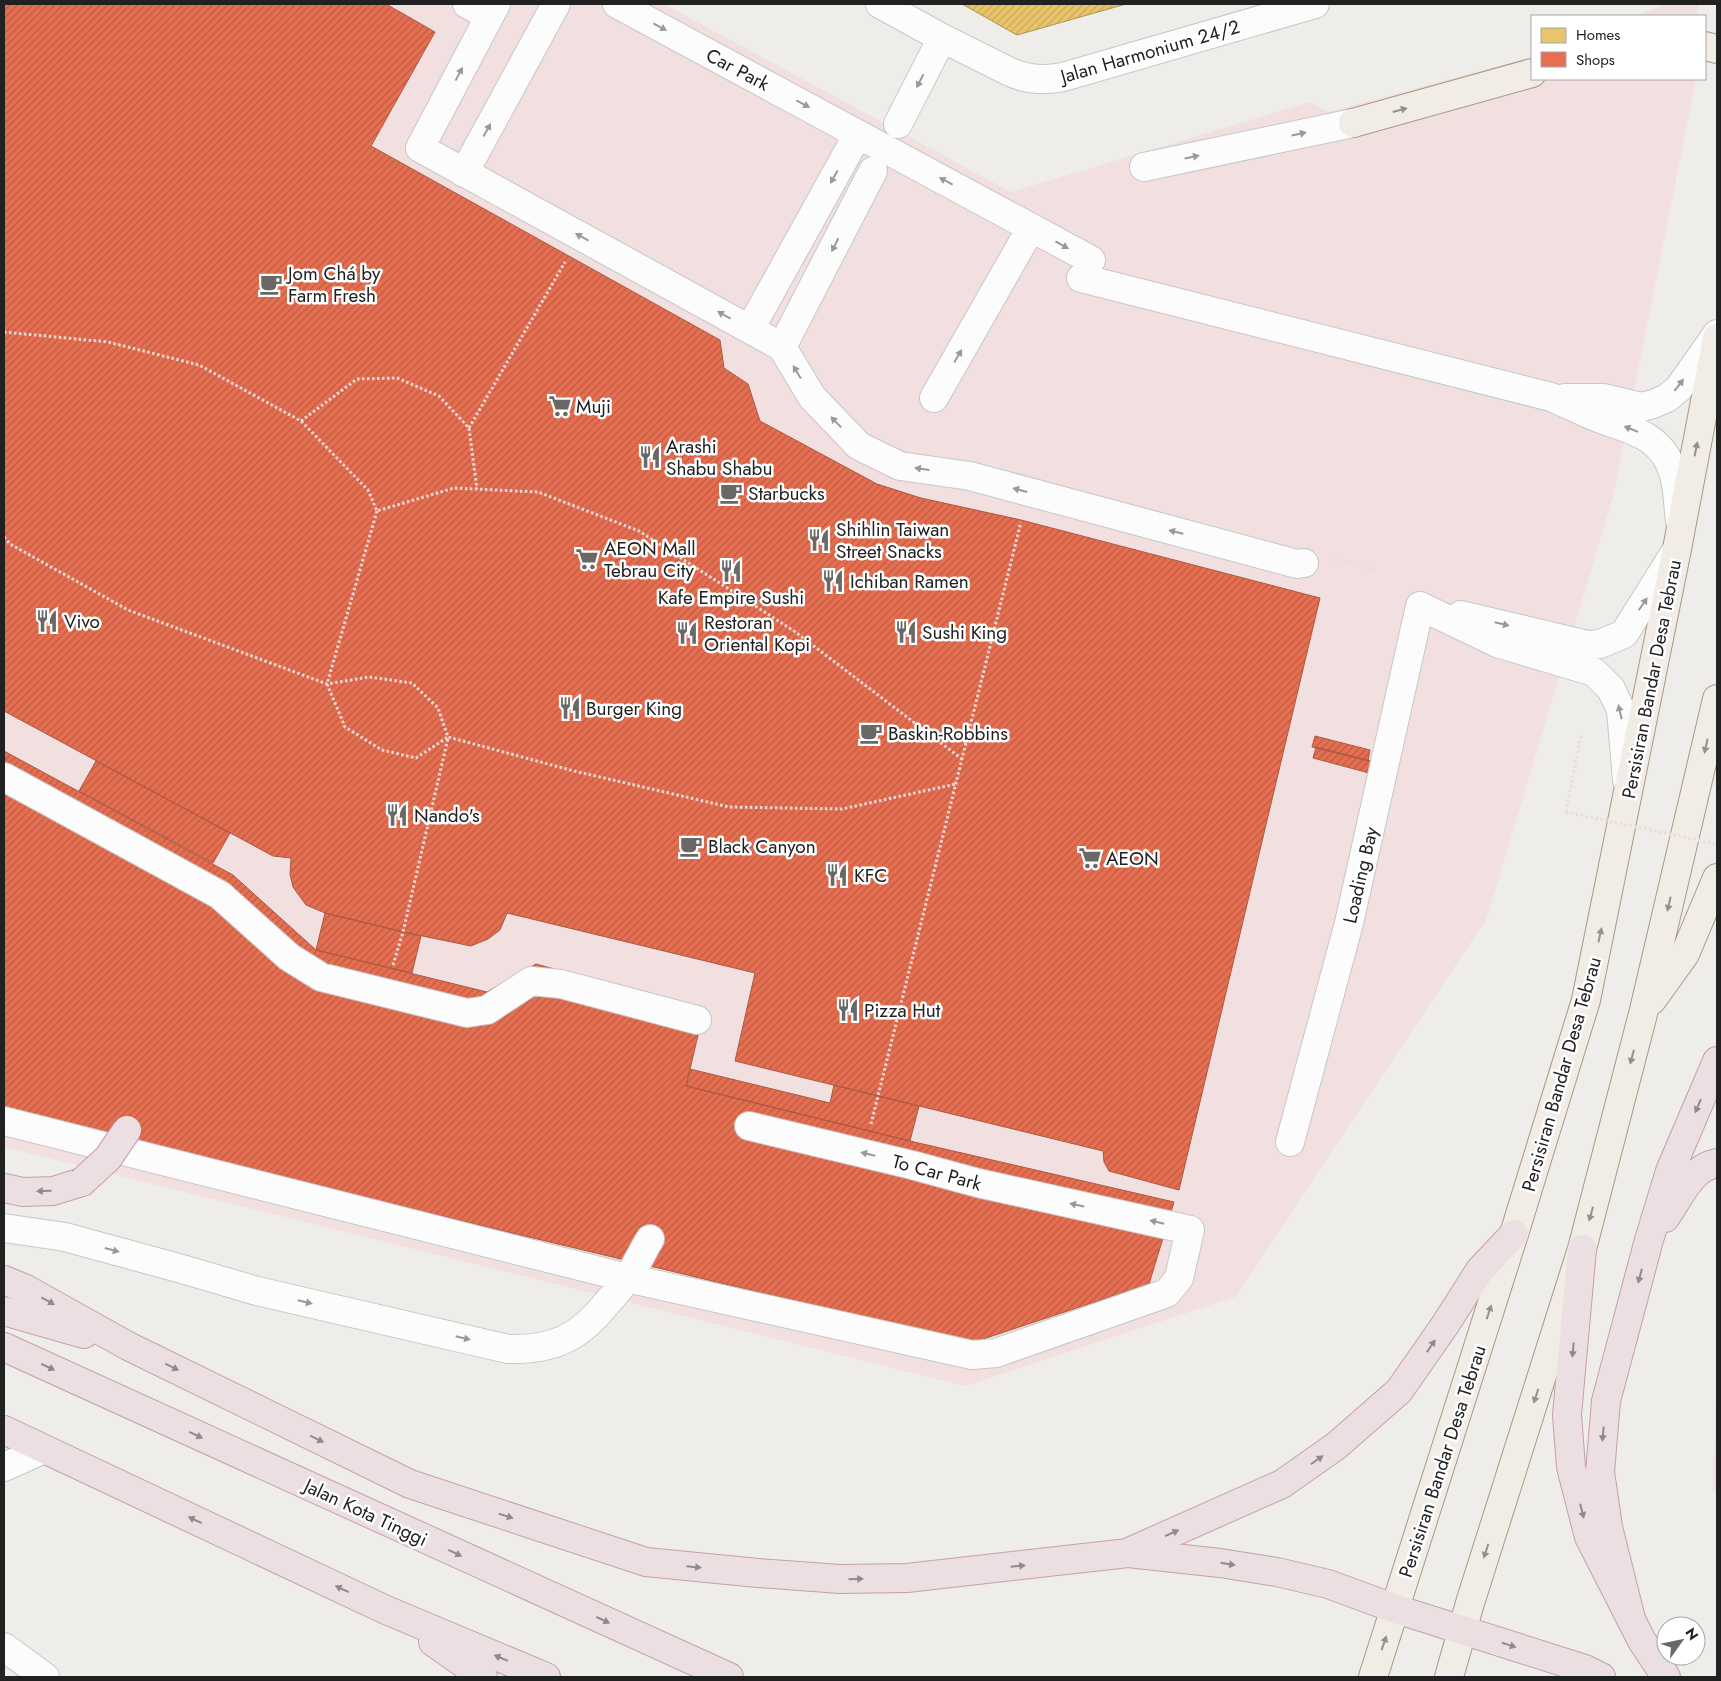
<svg xmlns="http://www.w3.org/2000/svg" width="1721" height="1681" font-family="Jost,sans-serif">
<defs>
<pattern id="homes-hatch" width="6" height="6" patternUnits="userSpaceOnUse" patternTransform="scale(1.25)"><rect width="6" height="6" fill="#e9c46a"/><path d="M-1 1l2-2M0 6l6-6M5 7l2-2" fill="none" stroke="#c8a85c"/></pattern>
<pattern id="shops-hatch" width="6" height="6" patternUnits="userSpaceOnUse" patternTransform="scale(1.25)"><rect width="6" height="6" fill="#e76f51"/><path d="M-1 1l2-2M0 6l6-6M5 7l2-2" fill="none" stroke="#bb5b43"/></pattern>
</defs>
<rect width="100%" height="100%" fill="#efedea"/>
<path fill="#f1e0df" d="M 4,4 L 664,4 L 1011,192 L 1310,102 L 1328,112 L 1532,57 L 1532,79 L 1696,79 L 1613,497 L 1487,918 L 1235,1297 L 965,1386 L 4,1147 Z
M 1666,4 L 1698,4 L 1697,16 L 1635,16 Z
M 1717,1367 L 1717,1496 L 1713,1490 Z"/>
<path fill="url(#homes-hatch)" stroke="#ad9354" d="M 962,4 L 1126,4 L 1017,35 Z"/>
<path fill="url(#shops-hatch)" stroke="#ac5843" d="M 4,4 L 386,4 L 435,32 L 371,146 L 720,340 L 724,368 L 748,384 L 760,421 L 877,484 L 921,498 L 1021,520 L 1320,598 L 1179,1190 L 1109,1171 L 1104,1162 L 1103,1151 L 735,1061 L 755,973 L 507,913 L 500,930 L 488,939 L 471,946 L 403,932 L 325,913 L 306,905 L 293,887 L 290,874 L 291,858 L 273,856 L 4,711 Z
M 1315,736 L 1370,750 L 1368,761 L 1312,747 Z
M 1316,747 L 1371,761 L 1369,773 L 1313,758 Z
M 4,751 L 233,875 L 316,950 L 487,992 L 536,964 L 704,1010 L 686,1086 L 910,1141 L 1174,1202 L 1149,1284 L 971,1343 L 258,1172 L 4,1109 Z
M 96,761 L 230,833 L 213,863 L 79,791 Z
M 325,913 L 421,936 L 412,973 L 316,950 Z
M 690,1069 L 830,1103 L 834,1085 L 919,1106 L 910,1141 L 686,1086 Z"/>
<g fill="none" stroke-linecap="round" stroke-linejoin="round">
<defs>
<path id="minor" d="M 467,4 L 489,16
M 496,4 L 420,148 L 782,347 L 812,397 L 859,446 L 900,466 L 970,476 L 1297,564 L 1304,563
M 617,4 L 1091,260
M 880,4 L 942,38 L 1010,72 C 1028,80 1044,81 1063,77 L 1315,4
M 898,124 L 942,38
M 1144,167 L 1353,123
M 464,173 L 556,4
M 1081,278 L 1551,397 C 1568,404 1584,413 1601,419 C 1634,431 1663,436 1674,475 C 1678,490 1678,506 1680,521
M 750,329 L 858,134
M 782,347 L 873,171
M 934,398 L 1031,228
M 1565,398 L 1604,398 L 1642,407 L 1653,404 L 1667,398 L 1679,388 L 1717,334
M 1420,606 L 1497,643 L 1594,672 L 1611,689 L 1621,710 L 1627,780
M 1461,615 L 1588,645 L 1600,644 L 1624,634 L 1676,551
M 4,777 L 220,895 L 289,957 L 321,977 L 467,1013 L 487,1010 L 531,981 L 561,984 L 697,1020
M 4,1121 L 627,1278 L 972,1355 L 996,1353 L 1167,1293 L 1179,1278 L 1190,1230 L 978,1183 L 912,1165 L 749,1126
M 1290,1142 L 1349,923 L 1420,606
M 4,1228 L 65,1237 L 182,1269 L 257,1291 L 508,1349 C 554,1350 579,1338 607,1303 C 614,1295 621,1287 627,1279 C 636,1266 642,1252 650,1239
M 4,1467 L 44,1449
M 4,1647 L 45,1677"/>
<path id="major" d="M 1705,46 L 1717,49
M 1353,123 L 1532,73
M 1652,1000 L 1685,954 L 1717,878
M 1373,1677 L 1514,1234 L 1586,1000 L 1677,549 L 1717,338
M 1449,1677 L 1470,1603 L 1582,1249 L 1644,1010 L 1717,699"/>
<path id="highway" d="M 4,1188 L 23,1192 L 53,1191 L 82,1182
M 1665,1218 C 1680,1198 1690,1168 1717,1163
M 1582,1249 L 1567,1415 L 1571,1467 L 1589,1537 L 1642,1641 L 1666,1677
M 4,1280 L 26,1289 L 128,1346 L 410,1484 L 646,1562 L 758,1573 L 840,1579 L 907,1578 L 1128,1553 L 1220,1563 L 1277,1572 L 1328,1584 L 1396,1609 L 1585,1669 L 1601,1677
M 4,1311 L 84,1334
M 4,1347 L 729,1677
M 4,1430 L 386,1610 L 546,1677
M 1129,1552 L 1282,1484 L 1336,1446 L 1399,1391 L 1445,1325 L 1480,1270 L 1514,1234
M 1631,1619 L 1608,1527 L 1600,1472 L 1606,1401 L 1649,1240 L 1670,1171 L 1717,1061
M 433,1642 L 483,1677"/>
</defs>
<use href="#minor" stroke="#c8c7c6" stroke-width="30"/>
<use href="#major" stroke="#a69a85" stroke-width="30"/>
<use href="#highway" stroke="#c79eac" stroke-width="30"/>
<path stroke="#ecdbda" stroke-width="3" stroke-dasharray="2.5 2.5" stroke-linecap="butt" d="M 4,332 L 108,342 L 199,365 L 301,421 L 368,490 L 377,511 L 454,488 L 538,492 L 639,531 L 794,631 L 962,759
M 301,421 L 357,379 L 397,378 L 439,396 L 469,428 L 477,489
M 469,428 L 565,262
M 377,511 L 327,684 L 345,727 L 382,750 L 416,758 L 448,737
M 4,537 L 10,544 L 128,610 L 327,684 L 369,677 L 412,683 L 438,708 L 448,737 L 574,771 L 729,807 L 842,809 L 956,784
M 1334,559 L 1375,569
M 1566,812 L 1581,736
M 393,965 L 403,932 L 448,738
M 871,1124 L 1021,522"/>
<use href="#minor" stroke="#fdfcfc" stroke-width="28"/>
<use href="#major" stroke="#f2ece6" stroke-width="28"/>
<use href="#highway" stroke="#ecdfe2" stroke-width="28"/>
<defs>
<path id="highway-bridge" d="M 82,1182 L 108,1158 L 127,1130"/>
</defs>
<use href="#highway-bridge" stroke="#c79eac" stroke-width="30" stroke-linecap="butt"/>
<path stroke="#ecdbda" stroke-width="3" stroke-dasharray="2.5 2.5" stroke-linecap="butt" d="M 1566,812 L 1717,844"/>
<use href="#highway-bridge" stroke="#ecdfe2" stroke-width="28"/>
</g>
<defs><path id="oneway-solid" d="M-6-.8H1V-3.2L6.5 0L1 3.2V.8H-6Z" transform="scale(1.25)"/></defs>
<g fill="#9a9999">
<use href="#oneway-solid" transform="translate(660 27) rotate(28)"/>
<use href="#oneway-solid" transform="translate(459 74) rotate(-62)"/>
<use href="#oneway-solid" transform="translate(920 81) rotate(117)"/>
<use href="#oneway-solid" transform="translate(803 104) rotate(28)"/>
<use href="#oneway-solid" transform="translate(487 130) rotate(-61)"/>
<use href="#oneway-solid" transform="translate(1299 134) rotate(-12)"/>
<use href="#oneway-solid" transform="translate(1192 157) rotate(-12)"/>
<use href="#oneway-solid" transform="translate(834 177) rotate(119)"/>
<use href="#oneway-solid" transform="translate(946 181) rotate(-152)"/>
<use href="#oneway-solid" transform="translate(582 237) rotate(-151)"/>
<use href="#oneway-solid" transform="translate(835 245) rotate(117)"/>
<use href="#oneway-solid" transform="translate(1062 245) rotate(29)"/>
<use href="#oneway-solid" transform="translate(724 315) rotate(-151)"/>
<use href="#oneway-solid" transform="translate(958 356) rotate(-60)"/>
<use href="#oneway-solid" transform="translate(797 372) rotate(-121)"/>
<use href="#oneway-solid" transform="translate(1679 385) rotate(-52)"/>
<use href="#oneway-solid" transform="translate(836 422) rotate(-134)"/>
<use href="#oneway-solid" transform="translate(1631 429) rotate(-158)"/>
<use href="#oneway-solid" transform="translate(922 469) rotate(-172)"/>
<use href="#oneway-solid" transform="translate(1020 490) rotate(-165)"/>
<use href="#oneway-solid" transform="translate(1176 532) rotate(-166)"/>
<use href="#oneway-solid" transform="translate(1643 604) rotate(-56)"/>
<use href="#oneway-solid" transform="translate(1502 624) rotate(13)"/>
<use href="#oneway-solid" transform="translate(1620 712) rotate(-103)"/>
<use href="#oneway-solid" transform="translate(868 1154) rotate(-167)"/>
<use href="#oneway-solid" transform="translate(1077 1205) rotate(-168)"/>
<use href="#oneway-solid" transform="translate(1157 1222) rotate(-167)"/>
<use href="#oneway-solid" transform="translate(112 1250) rotate(15)"/>
<use href="#oneway-solid" transform="translate(305 1302) rotate(13)"/>
<use href="#oneway-solid" transform="translate(463 1338) rotate(13)"/>
</g>
<g fill="#94918d">
<use href="#oneway-solid" transform="translate(1400 110) rotate(-15)"/>
<use href="#oneway-solid" transform="translate(1696 449) rotate(-79)"/>
<use href="#oneway-solid" transform="translate(1706 746) rotate(103)"/>
<use href="#oneway-solid" transform="translate(1669 904) rotate(103)"/>
<use href="#oneway-solid" transform="translate(1600 935) rotate(-78)"/>
<use href="#oneway-solid" transform="translate(1632 1057) rotate(105)"/>
<use href="#oneway-solid" transform="translate(1591 1214) rotate(105)"/>
<use href="#oneway-solid" transform="translate(1489 1312) rotate(-72)"/>
<use href="#oneway-solid" transform="translate(1536 1396) rotate(108)"/>
<use href="#oneway-solid" transform="translate(1486 1551) rotate(108)"/>
<use href="#oneway-solid" transform="translate(1384 1643) rotate(-71)"/>
</g>
<g fill="#918a8b">
<use href="#oneway-solid" transform="translate(1698 1106) rotate(113)"/>
<use href="#oneway-solid" transform="translate(44 1191) rotate(179)"/>
<use href="#oneway-solid" transform="translate(1640 1276) rotate(105)"/>
<use href="#oneway-solid" transform="translate(48 1301) rotate(29)"/>
<use href="#oneway-solid" transform="translate(1431 1346) rotate(-56)"/>
<use href="#oneway-solid" transform="translate(1573 1350) rotate(95)"/>
<use href="#oneway-solid" transform="translate(48 1367) rotate(25)"/>
<use href="#oneway-solid" transform="translate(172 1367) rotate(26)"/>
<use href="#oneway-solid" transform="translate(1603 1434) rotate(95)"/>
<use href="#oneway-solid" transform="translate(196 1435) rotate(25)"/>
<use href="#oneway-solid" transform="translate(317 1439) rotate(26)"/>
<use href="#oneway-solid" transform="translate(1317 1460) rotate(-35)"/>
<use href="#oneway-solid" transform="translate(1582 1511) rotate(76)"/>
<use href="#oneway-solid" transform="translate(506 1516) rotate(18)"/>
<use href="#oneway-solid" transform="translate(195 1520) rotate(-155)"/>
<use href="#oneway-solid" transform="translate(1172 1533) rotate(-24)"/>
<use href="#oneway-solid" transform="translate(455 1553) rotate(25)"/>
<use href="#oneway-solid" transform="translate(1228 1564) rotate(9)"/>
<use href="#oneway-solid" transform="translate(1018 1566) rotate(-6)"/>
<use href="#oneway-solid" transform="translate(694 1567) rotate(6)"/>
<use href="#oneway-solid" transform="translate(856 1579) rotate(-1)"/>
<use href="#oneway-solid" transform="translate(342 1589) rotate(-155)"/>
<use href="#oneway-solid" transform="translate(603 1620) rotate(25)"/>
<use href="#oneway-solid" transform="translate(1509 1645) rotate(18)"/>
<use href="#oneway-solid" transform="translate(501 1658) rotate(-157)"/>
</g>
<defs>
<symbol id="cafe-bare" viewBox="-9 -9 18 18"><path d="M-5.5-4.5H6V0H3Q3 3.5 0 3.5H-2.5Q-5.5 3.5-5.5 0ZM3-3.2v2h1.7v-2ZM-6 4.5H4V6H-6Z" fill="#696867" stroke="#fff" stroke-width="2.5" paint-order="stroke"/></symbol>
<symbol id="supermarket-bare" viewBox="-9 -9 18 18"><path d="M-6-5.5h2.5l.6 2H6L4.5 2H-2.5L-4.4-4H-6ZM-1.5 3.2a1.3 1.3 0 1 0 .1 0ZM3 3.2a1.3 1.3 0 1 0 .1 0Z" fill="#696867" stroke="#fff" stroke-width="2.5" paint-order="stroke"/></symbol>
<symbol id="restaurant-bare" viewBox="-9 -9 18 18"><path d="M-5-6h1v4h1v-4h1v4h1v-4h1v5L-1.5 .5V6h-2V.5L-5-1ZM5-6V6H3V1.5H1.5Q1.5-4 5-6Z" fill="#696867" stroke="#fff" stroke-width="2.5" paint-order="stroke"/></symbol>
</defs>
<g fill-rule="evenodd">
<use href="#cafe-bare" x="255" y="268" width="32" height="32"/>
<use href="#supermarket-bare" x="544" y="390" width="32" height="32"/>
<use href="#restaurant-bare" x="634" y="441" width="32" height="32"/>
<use href="#cafe-bare" x="715" y="477" width="32" height="32"/>
<use href="#restaurant-bare" x="803" y="524" width="32" height="32"/>
<use href="#supermarket-bare" x="571" y="543" width="32" height="32"/>
<use href="#restaurant-bare" x="715" y="555" width="32" height="32"/>
<use href="#restaurant-bare" x="817" y="565" width="32" height="32"/>
<use href="#restaurant-bare" x="31" y="605" width="32" height="32"/>
<use href="#restaurant-bare" x="890" y="616" width="32" height="32"/>
<use href="#restaurant-bare" x="671" y="617" width="32" height="32"/>
<use href="#restaurant-bare" x="554" y="692" width="32" height="32"/>
<use href="#cafe-bare" x="855" y="717" width="32" height="32"/>
<use href="#restaurant-bare" x="381" y="799" width="32" height="32"/>
<use href="#cafe-bare" x="675" y="830" width="32" height="32"/>
<use href="#supermarket-bare" x="1074" y="842" width="32" height="32"/>
<use href="#restaurant-bare" x="821" y="859" width="32" height="32"/>
<use href="#restaurant-bare" x="832" y="994" width="32" height="32"/>
</g>
<g text-anchor="middle" stroke-width="5" stroke-linejoin="round" paint-order="stroke">
<g font-size="19" fill="#212121" stroke="#fff">
<text transform="translate(1150 51) rotate(-16)" y="7">Jalan Harmonium 24/2</text>
<text transform="translate(738 69) rotate(28)" y="7">Car Park</text>
<text transform="translate(1651 679) rotate(-79)" y="7">Persisiran Bandar Desa Tebrau</text>
<text transform="translate(1360 875) rotate(-77)" y="7">Loading Bay</text>
<text transform="translate(1561 1074) rotate(-74)" y="7">Persisiran Bandar Desa Tebrau</text>
<text transform="translate(937 1172) rotate(15)" y="7">To Car Park</text>
<text transform="translate(1442 1461) rotate(-72)" y="7">Persisiran Bandar Desa Tebrau</text>
<text transform="translate(366 1512) rotate(25)" y="7">Jalan Kota Tinggi</text>
</g>
<g font-size="19" fill="#212121" stroke="#fff" text-anchor="start">
<text x="288" y="280">Jom Chá by<tspan x="288" dy="22">Farm Fresh</tspan></text>
<text x="576" y="413">Muji</text>
<text x="666" y="453">Arashi<tspan x="666" dy="22">Shabu Shabu</tspan></text>
<text x="748" y="500">Starbucks</text>
<text x="836" y="536">Shihlin Taiwan<tspan x="836" dy="22">Street Snacks</tspan></text>
<text x="604" y="555">AEON Mall<tspan x="604" dy="22">Tebrau City</tspan></text>
<text x="850" y="588">Ichiban Ramen</text>
<text x="731" y="604" text-anchor="middle">Kafe Empire Sushi</text>
<text x="64" y="628">Vivo</text>
<text x="704" y="629">Restoran<tspan x="704" dy="22">Oriental Kopi</tspan></text>
<text x="922" y="639">Sushi King</text>
<text x="586" y="715">Burger King</text>
<text x="888" y="740">Baskin-Robbins</text>
<text x="414" y="822">Nando's</text>
<text x="708" y="853">Black Canyon</text>
<text x="1106" y="865">AEON</text>
<text x="854" y="882">KFC</text>
<text x="864" y="1017">Pizza Hut</text>
</g>
</g>
<rect width="1721" height="1681" fill="none" stroke="#212121" stroke-width="10"/>
<rect x="1531" y="15" width="175" height="65" fill="#ffffff" stroke="#a6a6a6"/>
<rect x="1541" y="28" width="25" height="15" fill="#e9c46a" stroke="#a6a6a6"/>
<text x="1576" y="40" font-size="15" fill="#212121">Homes</text>
<rect x="1541" y="52" width="25" height="15" fill="#e76f51" stroke="#a6a6a6"/>
<text x="1576" y="65" font-size="15" fill="#212121">Shops</text>
<g transform="translate(1681 1641) rotate(57)"><circle r="24" fill="#ffffff" stroke="#a6a6a6"/>
<path d="M0-4L9 19L0 12L-9 19Z" fill="#696867"/>
<text y="-8" font-size="14" font-weight="bold" text-anchor="middle" fill="#212121">N</text>
</g>
</svg>
